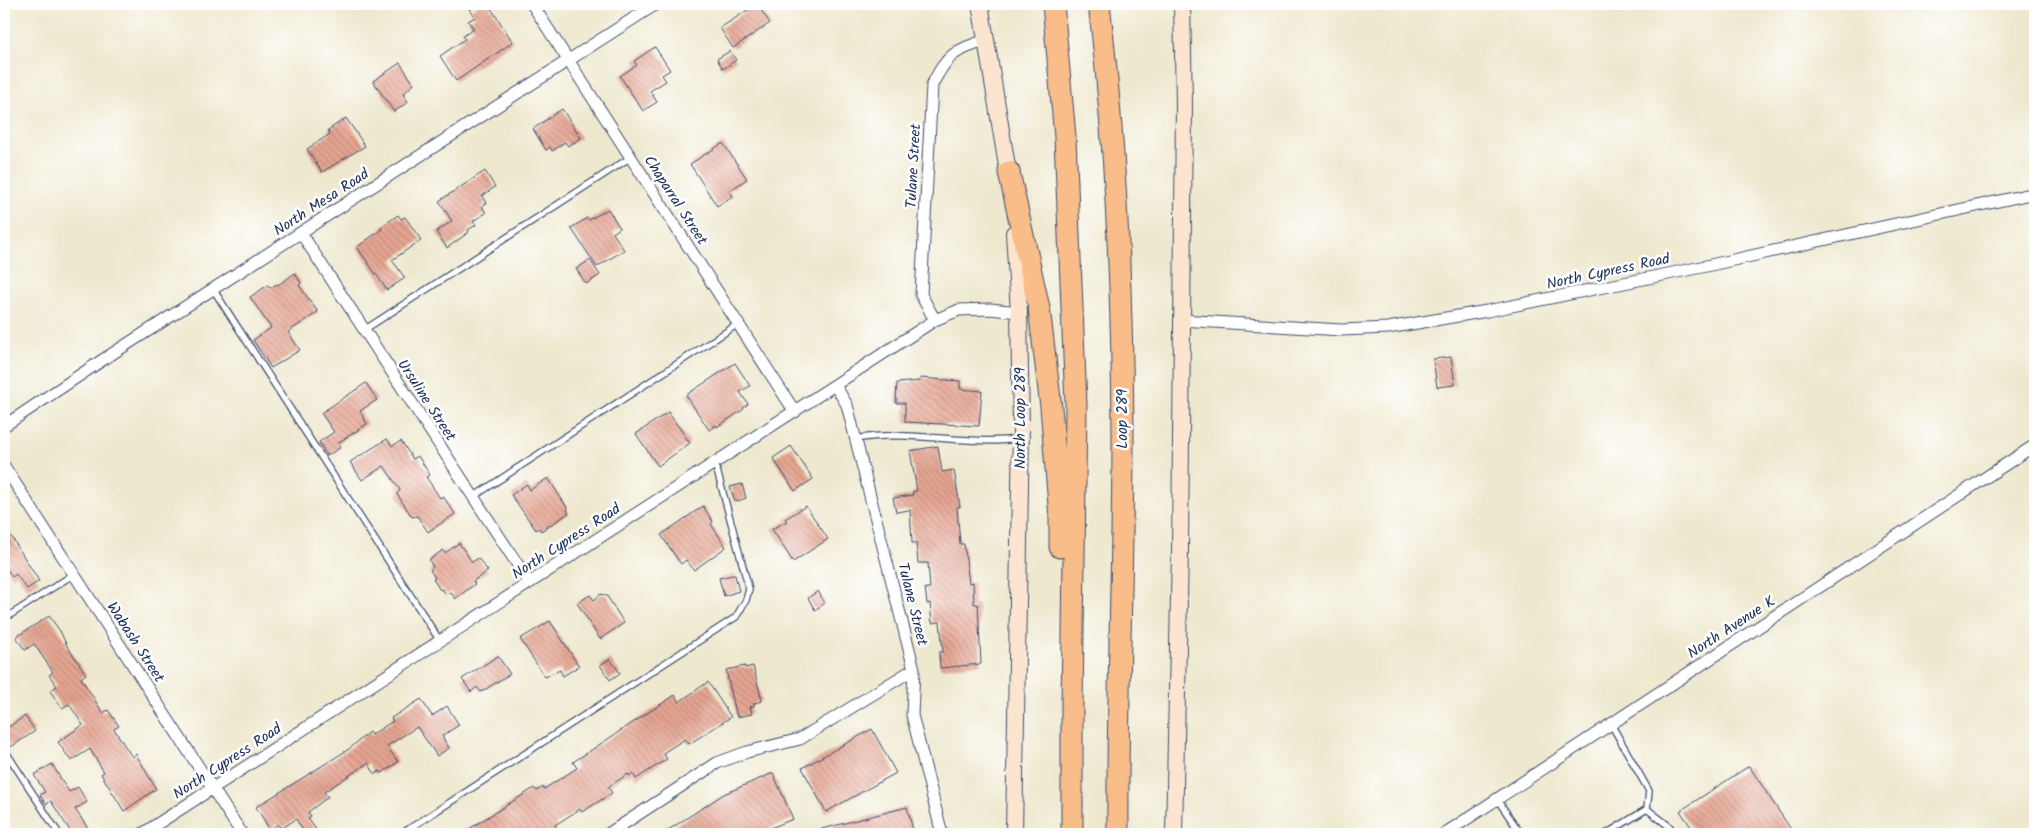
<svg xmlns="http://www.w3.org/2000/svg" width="2039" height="838" font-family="Kalam,sans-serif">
<defs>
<pattern id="building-back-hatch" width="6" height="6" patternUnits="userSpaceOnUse" patternTransform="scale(1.25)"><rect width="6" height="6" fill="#e6a591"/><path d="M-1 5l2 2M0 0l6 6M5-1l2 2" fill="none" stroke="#ba877a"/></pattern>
</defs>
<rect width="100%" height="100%" fill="#fff"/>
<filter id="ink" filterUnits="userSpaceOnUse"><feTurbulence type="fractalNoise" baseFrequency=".02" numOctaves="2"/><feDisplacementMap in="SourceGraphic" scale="10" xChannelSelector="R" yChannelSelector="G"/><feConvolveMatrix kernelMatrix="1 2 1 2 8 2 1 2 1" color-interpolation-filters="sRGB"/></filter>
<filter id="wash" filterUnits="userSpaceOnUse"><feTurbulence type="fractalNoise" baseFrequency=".0096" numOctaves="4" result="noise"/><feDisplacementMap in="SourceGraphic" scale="20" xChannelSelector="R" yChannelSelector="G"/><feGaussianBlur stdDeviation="1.12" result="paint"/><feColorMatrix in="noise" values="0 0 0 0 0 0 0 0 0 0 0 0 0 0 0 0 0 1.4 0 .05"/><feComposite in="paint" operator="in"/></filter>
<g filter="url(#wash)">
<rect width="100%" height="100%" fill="#eee8ce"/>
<g id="blocks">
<path fill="url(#building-back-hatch)" d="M 479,4 L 488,4 L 513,42 L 456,81 L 440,56 L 465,39 L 463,36 L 474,29 L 468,21 L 475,17 L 470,10 Z
M 757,4 L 770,23 L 733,48 L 720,28 Z
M 655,47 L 670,70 L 662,75 L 666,81 L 650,91 L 657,102 L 643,111 L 620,76 L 637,65 L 634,61 Z
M 730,51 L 736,60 L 723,69 L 717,59 Z
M 400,63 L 414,84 L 403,94 L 408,102 L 394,112 L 373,81 Z
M 562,109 L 581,138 L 568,146 L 565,142 L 552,151 L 550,147 L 546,150 L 533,129 Z
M 346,118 L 365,146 L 322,172 L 307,149 L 330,134 L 328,130 Z
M 723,143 L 747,179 L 729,191 L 733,196 L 717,206 L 690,164 Z
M 485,171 L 495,187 L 482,196 L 486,203 L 482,206 L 486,213 L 473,221 L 476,225 L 468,230 L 469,232 L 447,248 L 436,232 L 452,221 L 439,201 Z
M 608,209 L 620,228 L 613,233 L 624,250 L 597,267 L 571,228 L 587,218 L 589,220 Z
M 398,215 L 401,219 L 405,217 L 421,240 L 392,260 L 405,278 L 387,290 L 357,247 L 382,229 L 381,227 Z
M 590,260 L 600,275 L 586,284 L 576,269 Z
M 295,273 L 301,283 L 299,285 L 318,312 L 288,332 L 300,350 L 271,368 L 253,340 L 271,328 L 250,297 L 268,285 L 270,288 L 277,284 L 278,285 Z
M 1451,357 L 1455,385 L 1437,387 L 1433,359 Z
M 735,363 L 750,386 L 740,392 L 748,404 L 743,408 L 744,409 L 717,427 L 716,425 L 709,430 L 686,395 Z
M 920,378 L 960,381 L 960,389 L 982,391 L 979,426 L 905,422 L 905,403 L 896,403 L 897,383 L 920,381 Z
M 366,383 L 377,400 L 360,411 L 367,424 L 338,443 L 341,447 L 327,456 L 319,442 L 334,432 L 321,413 Z
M 668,412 L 690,443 L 658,466 L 636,434 Z
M 387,439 L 392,446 L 401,441 L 413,459 L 418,456 L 430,475 L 426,477 L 440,498 L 443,496 L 455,514 L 428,532 L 417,516 L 412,517 L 397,494 L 400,490 L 384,466 L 362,480 L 350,462 Z
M 791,446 L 813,479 L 795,491 L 773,458 Z
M 938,446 L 942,472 L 954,470 L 960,507 L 957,507 L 960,544 L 964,544 L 969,583 L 973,582 L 974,604 L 978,604 L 981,664 L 940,668 L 939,652 L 943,652 L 940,622 L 932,623 L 930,603 L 927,604 L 925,588 L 930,588 L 928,563 L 918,563 L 916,543 L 912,543 L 910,510 L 896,512 L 893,498 L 913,495 L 912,492 L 917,491 L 910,451 Z
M 548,478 L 568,509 L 567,510 L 569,513 L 541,531 L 539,528 L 536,530 L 511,495 L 527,484 L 530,490 Z
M 742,484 L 746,498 L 735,502 L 730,487 Z
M 703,506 L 713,522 L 711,524 L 726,547 L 694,570 L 686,560 L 681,564 L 661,535 Z
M 806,506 L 828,539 L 793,562 L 772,529 L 787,521 L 785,519 Z
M 4,525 L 39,581 L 27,589 L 16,574 L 12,577 L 4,564 Z
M 459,543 L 472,562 L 478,558 L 488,571 L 473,581 L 475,584 L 455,599 L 451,592 L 446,594 L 442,589 L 440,590 L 433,579 L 435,578 L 430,570 L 433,567 L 429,560 L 443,550 L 445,553 Z
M 733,575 L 735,575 L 739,591 L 724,596 L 719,578 Z
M 818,591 L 825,603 L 815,610 L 808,598 Z
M 601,594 L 607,596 L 624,623 L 600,639 L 577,603 L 590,595 L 594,600 Z
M 49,616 L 60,631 L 67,646 L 86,674 L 81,678 L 103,713 L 108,710 L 119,726 L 114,729 L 132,757 L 136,754 L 156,789 L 124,811 L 101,774 L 104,772 L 90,749 L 71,761 L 58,742 L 83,725 L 69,704 L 62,708 L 50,691 L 57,686 L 49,675 L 53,672 L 34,644 L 25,650 L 16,637 Z
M 550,621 L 579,666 L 563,676 L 560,670 L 545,677 L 520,639 Z
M 498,656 L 510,674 L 481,692 L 477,687 L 471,692 L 462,679 Z
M 610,659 L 620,673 L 610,680 L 600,665 Z
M 745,666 L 745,668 L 753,666 L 762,701 L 754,703 L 754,706 L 750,707 L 752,714 L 737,717 L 726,670 Z
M 708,682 L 731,717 L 689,744 L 685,739 L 663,753 L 667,759 L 636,779 L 633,773 L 629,776 L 628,774 L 608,787 L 612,793 L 582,812 L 580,809 L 555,825 L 557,829 L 549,834 L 461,834 L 534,788 L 537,791 L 543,787 L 544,789 L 577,768 L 573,762 L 675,695 L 679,702 Z
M 421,699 L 432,716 L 447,706 L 459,725 L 442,736 L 449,748 L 437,756 L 417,727 L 387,746 L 398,762 L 382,773 L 380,771 L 375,774 L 368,763 L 324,792 L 328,797 L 308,812 L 311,816 L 308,818 L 319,834 L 305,834 L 296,819 L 281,829 L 278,824 L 270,830 L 256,807 L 349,749 L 369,732 L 371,735 L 393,721 L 391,718 Z
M 25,716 L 35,731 L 11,747 L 4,736 L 4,730 Z
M 872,729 L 896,773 L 826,812 L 802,768 Z
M 52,764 L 69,792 L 78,787 L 87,802 L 75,809 L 89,830 L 82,834 L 72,834 L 51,801 L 46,804 L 40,795 L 45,792 L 34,775 Z
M 1749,766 L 1794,834 L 1696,834 L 1680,811 Z
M 773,773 L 793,819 L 756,834 L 662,834 L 724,794 Z
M 907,807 L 914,834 L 819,834 L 818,830 Z"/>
</g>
</g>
<g filter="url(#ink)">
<use href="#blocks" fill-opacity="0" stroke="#3b4b6f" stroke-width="1"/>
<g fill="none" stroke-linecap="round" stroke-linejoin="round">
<defs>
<path id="service" d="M 213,289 L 440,641
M 364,330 L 631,157
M 856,439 C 909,429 965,446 1018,439
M 473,497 L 738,324
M 4,619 L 74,574
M 4,749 L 59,834
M 1497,799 L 1521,834
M 1647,809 L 1670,827 L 1675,834
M 401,834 L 736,617 L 746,600 L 749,589 L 715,463
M 1606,834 L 1647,809 L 1649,791 L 1611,724"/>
<path id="minor" d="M 532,4 L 795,412
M 301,233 L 529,582
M 935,320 L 921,295 L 932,85 C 948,54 953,51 987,40
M 1181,320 L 1341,330 L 1388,328 L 1487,311 L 1697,268 L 2035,193
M 835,385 L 847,405 L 914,669 L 912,715 L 942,834
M 4,426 L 101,361 L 656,4
M 4,466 L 242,834
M 142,834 L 935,320 L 959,310 L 990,309 L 1019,312
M 608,834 L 717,763 L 747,752 L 800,739 L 914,669
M 1444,834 L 2035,445"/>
<path id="secondary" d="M 980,4 L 1010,184
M 1014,834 L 1021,428 L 1019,312 L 1014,233
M 1174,834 L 1180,551 L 1184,103 L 1182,4"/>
<path id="motorway" d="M 1053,4 L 1065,137 L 1076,405 L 1072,708 L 1072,834
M 1099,4 C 1116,146 1122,290 1123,433 C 1123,567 1117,701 1118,834
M 1009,172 L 1039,308 L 1051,407 L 1060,518 L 1060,547"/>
</defs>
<use href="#service" stroke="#3b4b6f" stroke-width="8"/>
<use href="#minor" stroke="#3b4b6f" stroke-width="13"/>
<use href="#secondary" stroke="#3b4b6f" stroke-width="18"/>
<use href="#motorway" stroke="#3b4b6f" stroke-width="23"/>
<use href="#service" stroke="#fff" stroke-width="5.5"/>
<use href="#minor" stroke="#fff" stroke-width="11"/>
<use href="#secondary" stroke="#fce5d0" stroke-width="16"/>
<use href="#motorway" stroke="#f8bd89" stroke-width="21"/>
</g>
</g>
<g text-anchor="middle" stroke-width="5" stroke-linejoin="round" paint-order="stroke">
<g font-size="15" fill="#1b2f5e" stroke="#fff">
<text transform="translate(913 166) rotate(-87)" y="5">Tulane Street</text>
<text transform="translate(676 200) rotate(57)" y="5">Chaparral Street</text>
<text transform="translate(321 202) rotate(-33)" y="5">North Mesa Road</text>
<text transform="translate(1608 271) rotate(-12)" y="5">North Cypress Road</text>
<text transform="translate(427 400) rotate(57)" y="5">Ursuline Street</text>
<text transform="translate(1020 418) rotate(-90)" y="5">North Loop 289</text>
<text transform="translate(1122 419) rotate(-90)" y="5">Loop 289</text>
<text transform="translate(566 541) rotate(-33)" y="5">North Cypress Road</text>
<text transform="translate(913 604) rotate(76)" y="5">Tulane Street</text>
<text transform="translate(1731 627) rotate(-33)" y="5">North Avenue K</text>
<text transform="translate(136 642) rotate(57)" y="5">Wabash Street</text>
<text transform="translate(227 761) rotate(-33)" y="5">North Cypress Road</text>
</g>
</g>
<rect width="2039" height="838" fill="none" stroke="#fff" stroke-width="20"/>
</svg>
